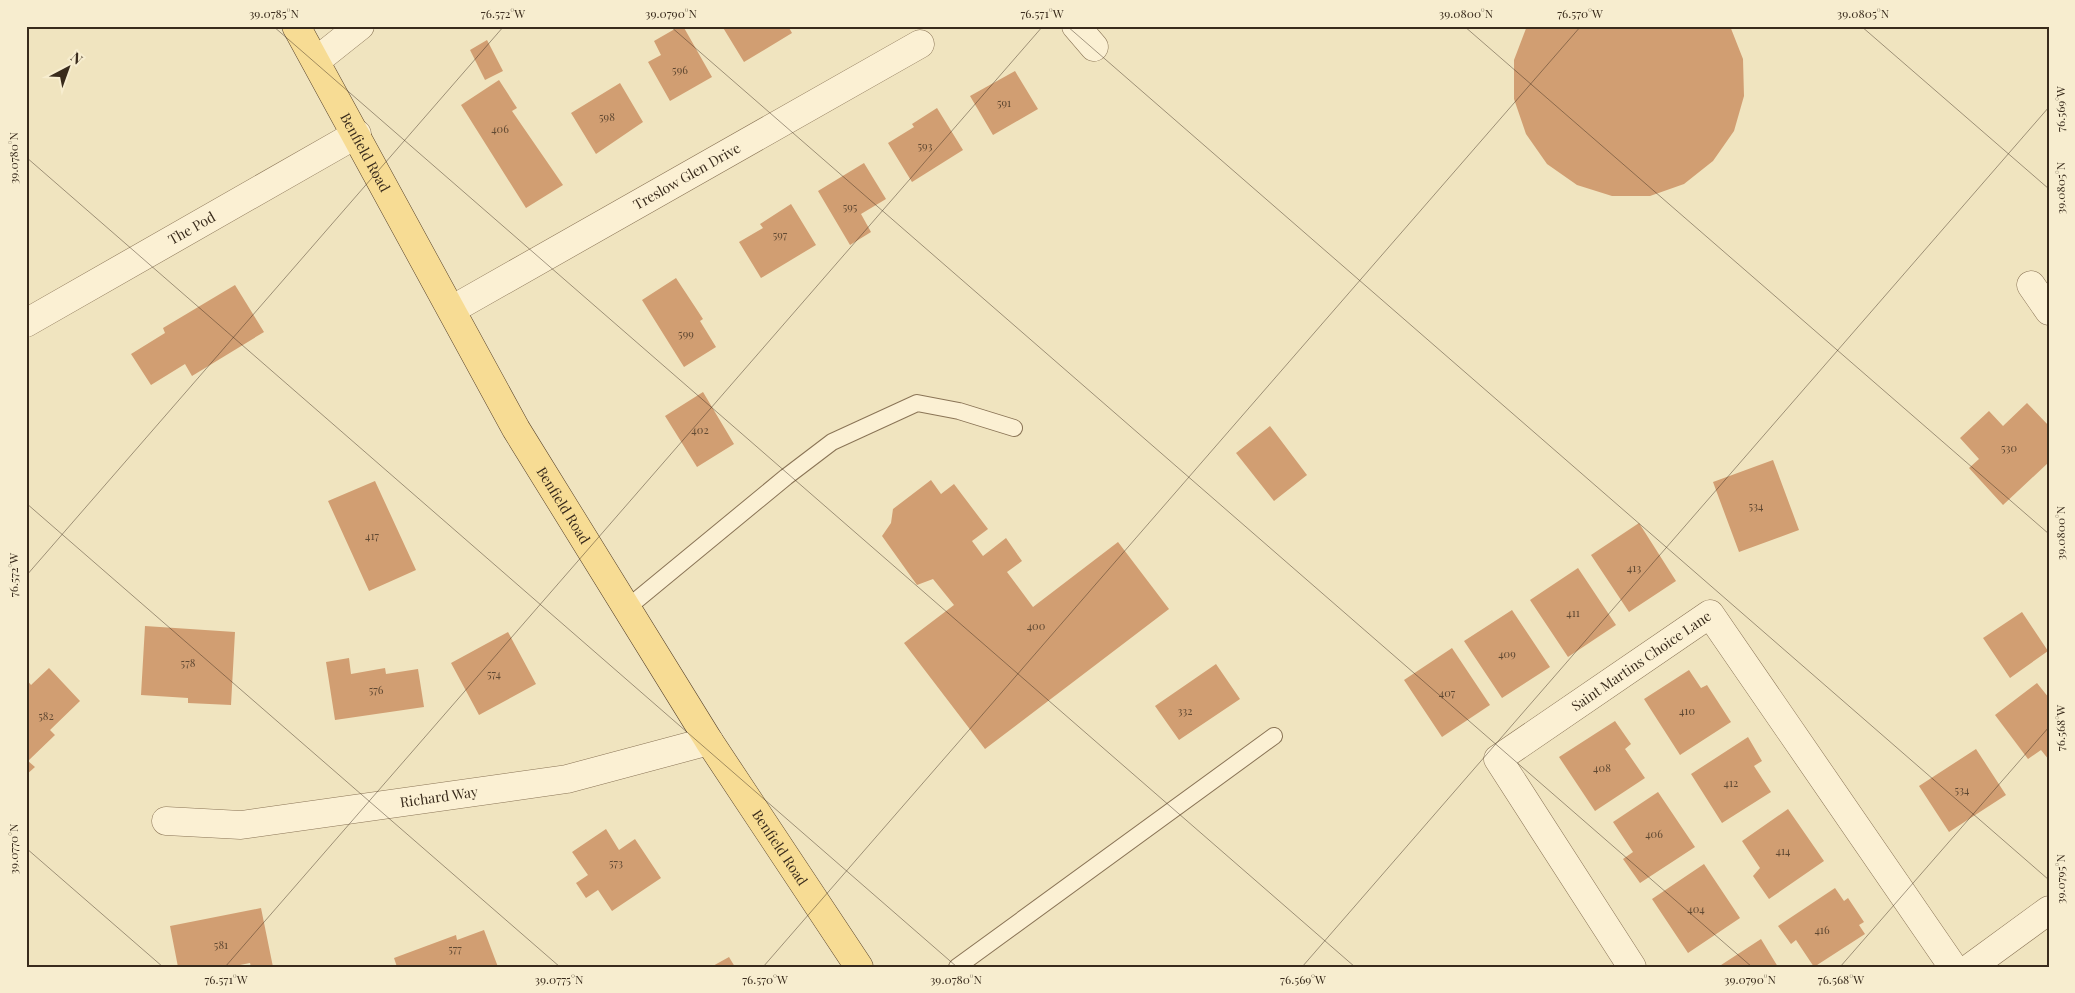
<svg xmlns="http://www.w3.org/2000/svg" width="2075" height="993" font-family="'Playfair Display',serif">
<rect width="100%" height="100%" fill="#f0e4bf"/>
<path fill="#d19e72" d="M 680,26 L 683,26 L 712,77 L 670,101 L 648,62 L 661,55 L 654,41 Z
M 722,26 L 788,26 L 792,33 L 744,62 Z
M 1527,26 L 1730,26 L 1743,59 L 1744,96 L 1734,131 L 1713,161 L 1684,184 L 1650,196 L 1612,196 L 1577,185 L 1547,164 L 1526,134 L 1514,99 L 1514,60 Z
M 487,40 L 503,71 L 485,80 L 470,50 Z
M 1015,71 L 1038,109 L 993,135 L 970,96 Z
M 499,80 L 517,108 L 512,111 L 563,185 L 526,208 L 461,105 Z
M 620,83 L 643,122 L 596,154 L 571,113 Z
M 937,108 L 963,150 L 912,182 L 888,143 L 914,127 L 912,124 Z
M 864,163 L 886,199 L 861,214 L 871,232 L 850,245 L 818,191 Z
M 791,204 L 816,245 L 761,278 L 739,242 L 763,228 L 760,224 Z
M 676,278 L 703,319 L 700,321 L 716,347 L 684,367 L 642,300 Z
M 235,285 L 264,332 L 192,376 L 185,364 L 151,385 L 131,354 L 165,333 L 163,328 Z
M 703,392 L 734,444 L 697,467 L 665,416 Z
M 2027,403 L 2049,426 L 2049,462 L 2003,505 L 1969,468 L 1979,459 L 1960,438 L 1989,411 L 2003,426 Z
M 1270,426 L 1307,475 L 1274,501 L 1236,453 Z
M 1773,460 L 1799,530 L 1739,552 L 1713,482 Z
M 931,480 L 941,494 L 954,484 L 988,529 L 972,541 L 983,556 L 1006,538 L 1022,561 L 1007,572 L 1033,607 L 1118,542 L 1169,609 L 985,749 L 904,643 L 954,605 L 933,579 L 917,585 L 882,536 L 891,523 L 893,509 Z
M 375,481 L 416,570 L 369,591 L 328,501 Z
M 1639,523 L 1676,581 L 1629,612 L 1591,555 Z
M 1578,568 L 1616,625 L 1568,657 L 1530,600 Z
M 1512,610 L 1550,667 L 1502,698 L 1464,641 Z
M 2022,612 L 2048,651 L 2010,678 L 1983,638 Z
M 145,626 L 235,632 L 231,705 L 188,703 L 188,698 L 141,695 Z
M 508,632 L 536,684 L 479,715 L 451,663 Z
M 1452,648 L 1490,705 L 1442,737 L 1404,680 Z
M 349,658 L 351,674 L 385,668 L 386,674 L 418,669 L 424,707 L 335,720 L 326,662 Z
M 1216,664 L 1240,699 L 1179,740 L 1155,706 Z
M 49,668 L 80,701 L 50,730 L 55,735 L 28,761 L 35,767 L 26,775 L 26,679 L 31,685 Z
M 1689,670 L 1701,688 L 1707,685 L 1731,722 L 1680,755 L 1644,699 Z
M 2037,683 L 2049,698 L 2049,760 L 2041,750 L 2028,759 L 1995,715 Z
M 1615,721 L 1631,744 L 1625,749 L 1645,778 L 1595,811 L 1559,757 Z
M 1748,737 L 1762,761 L 1754,766 L 1771,792 L 1722,823 L 1691,774 Z
M 1976,749 L 2006,795 L 1949,832 L 1919,786 Z
M 1658,792 L 1695,847 L 1640,883 L 1623,859 L 1633,852 L 1613,822 Z
M 1788,809 L 1824,861 L 1769,899 L 1753,876 L 1760,868 L 1742,841 Z
M 606,829 L 619,850 L 635,839 L 661,878 L 612,911 L 598,890 L 586,898 L 576,883 L 588,875 L 572,852 Z
M 1704,864 L 1740,918 L 1688,953 L 1652,899 Z
M 1835,888 L 1844,901 L 1848,898 L 1864,922 L 1859,925 L 1865,934 L 1814,967 L 1796,940 L 1791,944 L 1778,926 Z
M 261,908 L 273,967 L 251,967 L 250,963 L 230,967 L 178,967 L 170,926 Z
M 484,930 L 498,967 L 397,967 L 394,958 L 456,935 L 457,940 Z
M 1761,939 L 1778,967 L 1718,967 Z
M 729,957 L 735,967 L 711,967 Z"/>
<g fill="none" stroke-linecap="round" stroke-linejoin="round">
<defs>
<path id="service" d="M 627,608 L 786,477 L 832,442 L 917,403 L 959,411 L 1014,428
M 957,967 L 1274,736"/>
<g id="minor">
<path d="M 1076,26 L 1094,47"/>
<path d="M 316,61 L 360,26"/>
<path d="M 2031,285 L 2049,311"/>
<path id="s1" d="M 453,309 L 920,44"/>
<path id="s2" d="M 26,323 L 357,134"/>
<path id="s3" d="M 166,821 L 241,825 L 567,779 L 709,741"/>
<path id="s4" d="M 1632,967 L 1498,759 L 1710,614 L 1953,967"/>
<path d="M 1971,967 L 2049,910"/>
</g>
<g id="primary">
<path id="s5" d="M 296,26 L 516,429 L 709,741 L 859,967"/>
</g>
</defs>
<use href="#service" stroke="#8a7456" stroke-width="18"/>
<use href="#minor" stroke="#8a7456" stroke-width="29"/>
<use href="#primary" stroke="#57422b" stroke-width="29"/>
<use href="#service" stroke="#fbf0d3" stroke-width="16"/>
<use href="#minor" stroke="#fbf0d3" stroke-width="28"/>
<use href="#primary" stroke="#f7dc94" stroke-width="28"/>
</g>
<path fill="none" stroke="#392b1c" stroke-width="1" stroke-opacity="0.45" d="M 273,26 L 1355,967M 670,26 L 1752,967M 1067,26 L 2049,880M 1464,26 L 2049,534M 1861,26 L 2049,189M 26,157 L 957,967M 26,503 L 560,967M 26,576 L 504,26M 26,848 L 163,967M 225,967 L 1043,26M 763,967 L 1581,26M 1302,967 L 2049,107M 1840,967 L 2049,727"/>
<g text-anchor="middle" stroke-width="4" stroke-linejoin="round" paint-order="stroke">
<g font-size="11" fill="#5f4832">
<text x="680" y="74">596</text>
<text x="1004" y="107">591</text>
<text x="607" y="121">598</text>
<text x="500" y="133">406</text>
<text x="925" y="150">593</text>
<text x="850" y="211">595</text>
<text x="780" y="239">597</text>
<text x="686" y="338">599</text>
<text x="700" y="434">402</text>
<text x="2009" y="452">530</text>
<text x="1756" y="510">534</text>
<text x="372" y="540">417</text>
<text x="1634" y="572">413</text>
<text x="1573" y="617">411</text>
<text x="1036" y="630">400</text>
<text x="1507" y="658">409</text>
<text x="188" y="667">578</text>
<text x="494" y="678">574</text>
<text x="376" y="694">576</text>
<text x="1447" y="697">407</text>
<text x="1185" y="715">332</text>
<text x="1687" y="715">410</text>
<text x="46" y="720">582</text>
<text x="1602" y="772">408</text>
<text x="1731" y="787">412</text>
<text x="1962" y="794">534</text>
<text x="1654" y="838">406</text>
<text x="1783" y="855">414</text>
<text x="616" y="867">573</text>
<text x="1696" y="913">404</text>
<text x="1822" y="934">416</text>
<text x="221" y="949">581</text>
<text x="455" y="953">577</text>
</g>
<g font-size="14" fill="#392b1c" stroke="#f7edcf">
<text dy="5" stroke="none"><textPath href="#s5" startOffset="144">Benfield Road</textPath></text>
<text dy="5" stroke="none"><textPath href="#s1" startOffset="269">Treslow Glen Drive</textPath></text>
<text dy="5" stroke="none"><textPath href="#s2" startOffset="191">The Pod</textPath></text>
<text dy="5" stroke="none"><textPath href="#s5" startOffset="549">Benfield Road</textPath></text>
<text dy="5" stroke="none"><textPath href="#s4" startOffset="421">Saint Martins Choice Lane</textPath></text>
<text dy="5" stroke="none"><textPath href="#s3" startOffset="275">Richard Way</textPath></text>
<text dy="5" stroke="none"><textPath href="#s5" startOffset="954">Benfield Road</textPath></text>
</g>
</g>
<rect width="2075" height="993" fill="none" stroke="#f7edcf" stroke-width="55"/>
<g transform="translate(68 68) rotate(41)" stroke="#f7edcf" stroke-width="4" paint-order="stroke">
<path d="M0-4L9 19L0 12L-9 19Z" fill="#392b1c"/>
<text y="-8" font-size="14" font-weight="bold" text-anchor="middle" fill="#392b1c">N</text>
</g>
<rect x="28" y="28" width="2020" height="938" fill="none" stroke="#392b1c" stroke-width="2"/>
<g font-size="12" text-anchor="middle" fill="#392b1c">
<text x="274" y="18">39.0785°N</text>
<text x="503" y="18">76.572°W</text>
<text x="671" y="18">39.0790°N</text>
<text x="1042" y="18">76.571°W</text>
<text x="1466" y="18">39.0800°N</text>
<text x="1580" y="18">76.570°W</text>
<text x="1863" y="18">39.0805°N</text>
<text transform="translate(2061 109) rotate(-90)" y="4">76.569°W</text>
<text transform="translate(14 158) rotate(-90)" y="4">39.0780°N</text>
<text transform="translate(2061 188) rotate(-90)" y="4">39.0805°N</text>
<text transform="translate(2061 533) rotate(-90)" y="4">39.0800°N</text>
<text transform="translate(14 575) rotate(-90)" y="4">76.572°W</text>
<text transform="translate(2061 728) rotate(-90)" y="4">76.568°W</text>
<text transform="translate(14 849) rotate(-90)" y="4">39.0770°N</text>
<text transform="translate(2061 879) rotate(-90)" y="4">39.0795°N</text>
<text x="226" y="984">76.571°W</text>
<text x="559" y="984">39.0775°N</text>
<text x="765" y="984">76.570°W</text>
<text x="956" y="984">39.0780°N</text>
<text x="1303" y="984">76.569°W</text>
<text x="1750" y="984">39.0790°N</text>
<text x="1841" y="984">76.568°W</text>
</g>
</svg>
